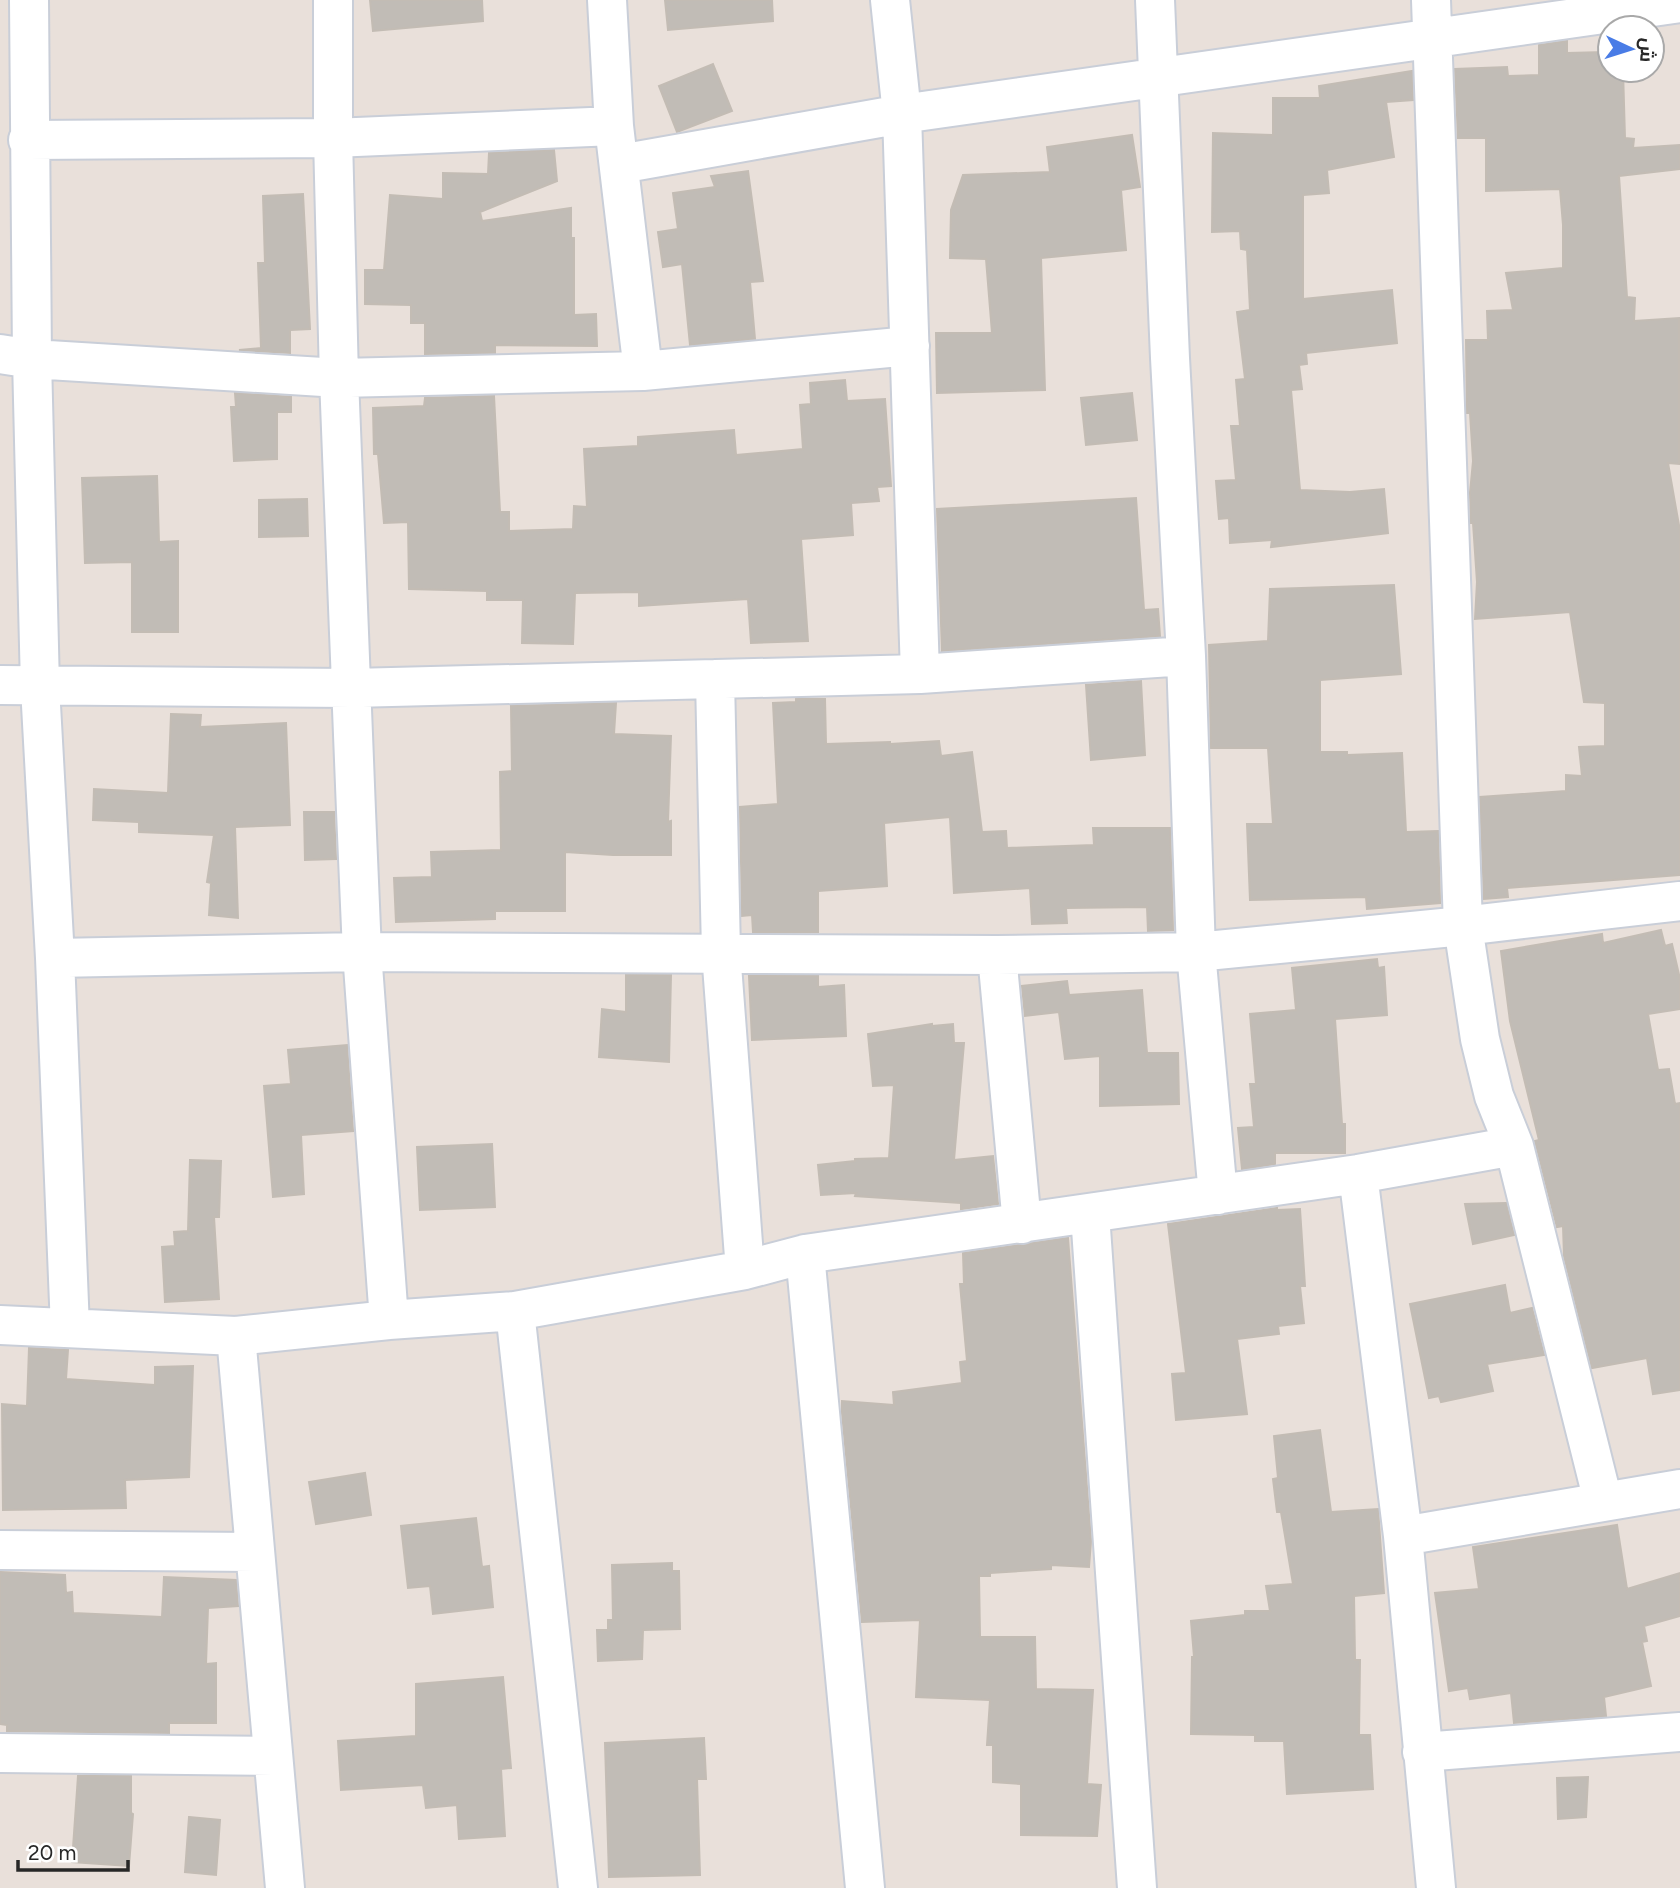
<svg xmlns="http://www.w3.org/2000/svg" width="1680" height="1888" font-family="Figtree,Cairo,sans-serif">
<rect width="100%" height="100%" fill="#e9e0da"/>
<path fill="#c1bcb6" stroke="#c3bcb4" stroke-width="2" d="M 370,0 L 482,0 L 483,21 L 373,31 Z
M 665,0 L 772,0 L 773,21 L 668,30 Z
M 1567,41 L 1567,53 L 1605,52 L 1603,69 L 1623,70 L 1625,138 L 1634,139 L 1633,148 L 1680,145 L 1680,169 L 1619,176 L 1627,297 L 1635,298 L 1634,321 L 1679,318 L 1679,464 L 1668,463 L 1680,531 L 1680,875 L 1507,888 L 1508,897 L 1484,899 L 1480,797 L 1566,791 L 1566,775 L 1582,776 L 1579,747 L 1605,746 L 1605,703 L 1584,702 L 1570,612 L 1475,619 L 1477,582 L 1473,523 L 1471,523 L 1470,493 L 1473,461 L 1470,413 L 1467,413 L 1466,340 L 1488,340 L 1487,311 L 1513,310 L 1506,273 L 1563,268 L 1563,225 L 1560,189 L 1486,191 L 1486,138 L 1458,138 L 1455,69 L 1507,67 L 1508,76 L 1539,75 L 1539,45 Z
M 713,64 L 732,111 L 677,132 L 659,86 Z
M 1412,71 L 1413,100 L 1386,102 L 1394,157 L 1327,170 L 1329,193 L 1303,195 L 1303,299 L 1392,290 L 1397,343 L 1306,353 L 1307,364 L 1299,365 L 1302,389 L 1291,390 L 1300,490 L 1350,492 L 1384,489 L 1388,533 L 1271,547 L 1272,540 L 1230,543 L 1229,518 L 1219,519 L 1216,481 L 1236,480 L 1231,426 L 1240,426 L 1236,380 L 1245,379 L 1237,312 L 1250,310 L 1247,250 L 1241,249 L 1240,231 L 1212,232 L 1213,133 L 1273,135 L 1273,98 L 1320,98 L 1319,86 Z
M 1132,135 L 1140,187 L 1121,190 L 1126,250 L 1041,258 L 1045,390 L 937,393 L 936,333 L 992,333 L 986,259 L 950,258 L 951,210 L 963,175 L 1050,172 L 1047,147 Z
M 554,150 L 557,181 L 480,212 L 482,221 L 571,208 L 571,238 L 574,238 L 574,315 L 596,314 L 597,346 L 495,345 L 495,353 L 425,354 L 425,323 L 411,323 L 411,305 L 365,304 L 365,270 L 384,270 L 390,195 L 443,199 L 443,173 L 488,174 L 489,153 Z
M 748,171 L 763,281 L 750,282 L 755,339 L 690,345 L 682,264 L 663,267 L 658,232 L 678,229 L 673,193 L 715,187 L 711,176 Z
M 303,194 L 310,329 L 290,330 L 290,353 L 239,350 L 261,348 L 258,263 L 265,263 L 263,196 Z
M 845,380 L 847,401 L 885,399 L 891,486 L 877,487 L 879,501 L 851,503 L 853,535 L 801,539 L 808,641 L 751,643 L 748,599 L 639,606 L 639,592 L 575,593 L 573,644 L 522,643 L 523,600 L 487,600 L 487,591 L 409,589 L 408,522 L 384,523 L 378,454 L 374,454 L 373,408 L 424,406 L 425,398 L 494,396 L 500,512 L 509,512 L 509,531 L 573,529 L 574,506 L 587,507 L 584,449 L 638,446 L 638,437 L 734,430 L 736,455 L 803,449 L 800,405 L 811,404 L 810,383 Z
M 235,393 L 291,397 L 291,412 L 277,412 L 277,459 L 234,461 L 231,407 L 236,407 Z
M 1132,393 L 1137,440 L 1086,445 L 1081,398 Z
M 157,476 L 159,542 L 178,541 L 178,632 L 132,632 L 132,562 L 85,563 L 82,478 Z
M 1136,498 L 1144,610 L 1158,609 L 1160,636 L 942,651 L 937,509 Z
M 307,499 L 308,536 L 259,537 L 259,500 Z
M 1394,585 L 1401,674 L 1320,680 L 1320,752 L 1347,752 L 1347,755 L 1402,753 L 1406,832 L 1438,831 L 1440,903 L 1367,909 L 1366,897 L 1250,900 L 1247,824 L 1273,824 L 1268,748 L 1211,748 L 1209,645 L 1268,641 L 1270,589 Z
M 1141,681 L 1145,755 L 1091,760 L 1086,685 Z
M 796,699 L 825,699 L 826,744 L 890,742 L 890,744 L 939,741 L 941,756 L 972,752 L 982,832 L 1006,831 L 1007,848 L 1094,845 L 1093,828 L 1170,828 L 1173,930 L 1148,931 L 1147,907 L 1066,908 L 1067,923 L 1032,924 L 1030,888 L 954,893 L 950,817 L 884,823 L 887,886 L 818,891 L 818,932 L 753,932 L 752,915 L 742,916 L 740,807 L 778,804 L 773,703 L 796,702 Z
M 616,703 L 614,734 L 671,736 L 668,822 L 671,821 L 671,855 L 613,855 L 565,852 L 565,911 L 495,911 L 495,919 L 396,922 L 394,878 L 432,877 L 431,852 L 501,850 L 500,772 L 512,771 L 511,706 Z
M 171,714 L 201,715 L 200,727 L 286,723 L 290,825 L 235,827 L 238,918 L 209,915 L 211,883 L 207,882 L 214,835 L 139,832 L 139,822 L 93,820 L 94,789 L 168,793 Z
M 304,812 L 334,812 L 336,859 L 305,860 Z
M 1661,930 L 1665,946 L 1672,944 L 1680,979 L 1680,1009 L 1648,1014 L 1658,1070 L 1669,1069 L 1675,1104 L 1680,1103 L 1680,1390 L 1653,1394 L 1647,1358 L 1592,1368 L 1564,1256 L 1563,1226 L 1557,1227 L 1535,1141 L 1539,1140 L 1510,1021 L 1501,951 L 1602,934 L 1603,943 Z
M 1377,959 L 1378,968 L 1384,967 L 1387,1015 L 1335,1019 L 1342,1124 L 1345,1124 L 1345,1153 L 1275,1153 L 1275,1164 L 1242,1169 L 1238,1128 L 1254,1127 L 1250,1084 L 1256,1084 L 1250,1014 L 1296,1010 L 1292,968 Z
M 626,975 L 671,975 L 669,1062 L 599,1057 L 602,1009 L 626,1012 Z
M 749,976 L 818,976 L 818,987 L 844,985 L 846,1036 L 752,1040 Z
M 1067,981 L 1069,995 L 1142,990 L 1147,1053 L 1178,1053 L 1179,1104 L 1100,1106 L 1100,1056 L 1065,1059 L 1059,1012 L 1025,1016 L 1022,986 Z
M 932,1024 L 932,1026 L 953,1024 L 954,1043 L 964,1043 L 954,1160 L 993,1156 L 998,1204 L 961,1209 L 961,1203 L 855,1196 L 856,1193 L 821,1195 L 818,1165 L 855,1161 L 855,1159 L 889,1158 L 894,1085 L 873,1086 L 868,1034 Z
M 347,1045 L 353,1131 L 301,1135 L 304,1194 L 273,1197 L 264,1086 L 291,1084 L 288,1050 Z
M 492,1144 L 495,1207 L 420,1210 L 417,1147 Z
M 190,1160 L 221,1161 L 219,1217 L 214,1217 L 219,1299 L 165,1302 L 162,1247 L 175,1246 L 174,1232 L 188,1231 Z
M 1506,1203 L 1514,1235 L 1473,1244 L 1465,1204 Z
M 1277,1208 L 1277,1210 L 1300,1209 L 1305,1286 L 1300,1286 L 1304,1323 L 1278,1326 L 1279,1334 L 1237,1339 L 1247,1414 L 1176,1420 L 1172,1374 L 1186,1373 L 1168,1224 Z
M 1068,1238 L 1091,1541 L 1089,1567 L 1051,1565 L 1051,1569 L 990,1573 L 990,1576 L 979,1576 L 980,1637 L 1035,1637 L 1036,1689 L 1093,1690 L 1087,1784 L 1101,1785 L 1097,1836 L 1021,1835 L 1021,1784 L 993,1782 L 993,1745 L 987,1745 L 990,1700 L 916,1697 L 920,1620 L 862,1622 L 842,1413 L 842,1401 L 894,1405 L 893,1392 L 962,1383 L 960,1362 L 967,1361 L 960,1284 L 964,1284 L 963,1253 Z
M 1505,1285 L 1510,1313 L 1532,1308 L 1544,1355 L 1487,1364 L 1493,1391 L 1441,1402 L 1439,1396 L 1429,1398 L 1410,1304 Z
M 29,1348 L 68,1350 L 66,1379 L 155,1385 L 155,1367 L 193,1366 L 189,1477 L 125,1480 L 126,1508 L 3,1510 L 2,1404 L 27,1406 Z
M 1320,1430 L 1331,1512 L 1378,1509 L 1384,1593 L 1354,1596 L 1355,1660 L 1360,1660 L 1359,1735 L 1370,1735 L 1373,1789 L 1287,1794 L 1284,1741 L 1255,1741 L 1255,1735 L 1191,1734 L 1192,1657 L 1194,1657 L 1191,1621 L 1245,1615 L 1245,1611 L 1270,1611 L 1266,1586 L 1293,1584 L 1281,1512 L 1277,1512 L 1273,1479 L 1278,1478 L 1274,1436 Z
M 365,1473 L 371,1515 L 316,1524 L 309,1482 Z
M 476,1518 L 482,1567 L 489,1566 L 493,1607 L 433,1614 L 430,1586 L 408,1588 L 401,1526 Z
M 1617,1525 L 1627,1589 L 1680,1573 L 1680,1616 L 1644,1626 L 1647,1641 L 1642,1642 L 1651,1686 L 1604,1697 L 1606,1716 L 1514,1723 L 1511,1693 L 1470,1699 L 1468,1688 L 1449,1691 L 1435,1593 L 1479,1589 L 1473,1547 Z
M 672,1563 L 672,1571 L 679,1571 L 680,1629 L 643,1630 L 642,1659 L 598,1661 L 597,1630 L 608,1630 L 608,1620 L 613,1620 L 612,1565 Z
M 0,1572 L 65,1575 L 66,1593 L 72,1592 L 73,1613 L 162,1617 L 164,1577 L 236,1580 L 238,1606 L 208,1608 L 206,1664 L 216,1663 L 216,1723 L 169,1723 L 169,1733 L 7,1731 L 7,1725 L 0,1724 Z
M 503,1677 L 511,1768 L 501,1769 L 505,1836 L 459,1839 L 457,1805 L 426,1808 L 423,1785 L 341,1790 L 338,1741 L 416,1736 L 416,1684 Z
M 704,1738 L 706,1779 L 697,1779 L 700,1875 L 609,1877 L 605,1743 Z
M 78,1776 L 131,1776 L 131,1813 L 133,1814 L 129,1866 L 72,1862 Z
M 1588,1777 L 1586,1817 L 1558,1819 L 1557,1778 Z
M 189,1817 L 220,1820 L 216,1875 L 185,1872 Z"/>
<g fill="none" stroke-linecap="round" stroke-linejoin="round">
<defs>
<path id="minor" d="M 29,0 L 32,359 L 40,687 L 55,958 L 70,1328
M 333,0 L 333,138 L 339,378 L 356,811 L 362,952 L 389,1320
M 607,0 L 614,126 L 643,371
M 890,0 L 902,114 L 920,674
M 1155,0 L 1170,358 L 1186,656 L 1196,952 L 1218,1195
M 1431,0 L 1463,926 L 1480,1039 L 1494,1096 L 1514,1146 L 1603,1501
M 28,140 L 333,138 L 614,126
M 620,164 L 902,114 L 1680,3
M 0,354 L 32,359 L 339,378 L 643,371 L 910,346
M 715,679 L 721,952 L 745,1270
M 0,685 L 352,688 L 920,674 L 1186,656
M 997,955 L 1022,1224
M 55,958 L 362,952 L 997,955 L 1196,952 L 1463,926 L 1680,901
M 1358,1174 L 1403,1536 L 1436,1888
M 1090,1214 L 1137,1888
M 805,1254 L 865,1888
M 515,1311 L 578,1888
M 0,1325 L 236,1336 L 389,1320 L 515,1311 L 745,1270 L 805,1254 L 1358,1174 L 1514,1146
M 236,1336 L 285,1888
M 1403,1536 L 1680,1489
M 0,1550 L 255,1552
M 1422,1752 L 1680,1732
M 0,1753 L 273,1756"/>
</defs>
<use href="#minor" stroke="#c9ced8" stroke-width="42"/>
<use href="#minor" stroke="#fff" stroke-width="38"/>
</g>
<g transform="translate(1631 49) rotate(94)"><circle r="33" fill="#ffffff" stroke="#a9a9a9" stroke-width="2"/>
<path d="M0-5L12 26L0 18L-12 26Z" fill="#497ce6"/>
<text y="-10" font-size="19" font-weight="bold" text-anchor="middle" fill="#272727">ش</text>
</g>
<path d="M18 1860v10h110v-10" fill="none" stroke="#272727" stroke-width="3.5"/>
<text x="28" y="1860" font-size="21" fill="#272727" stroke="#ffffff" stroke-width="5" paint-order="stroke">20 m</text>
</svg>
